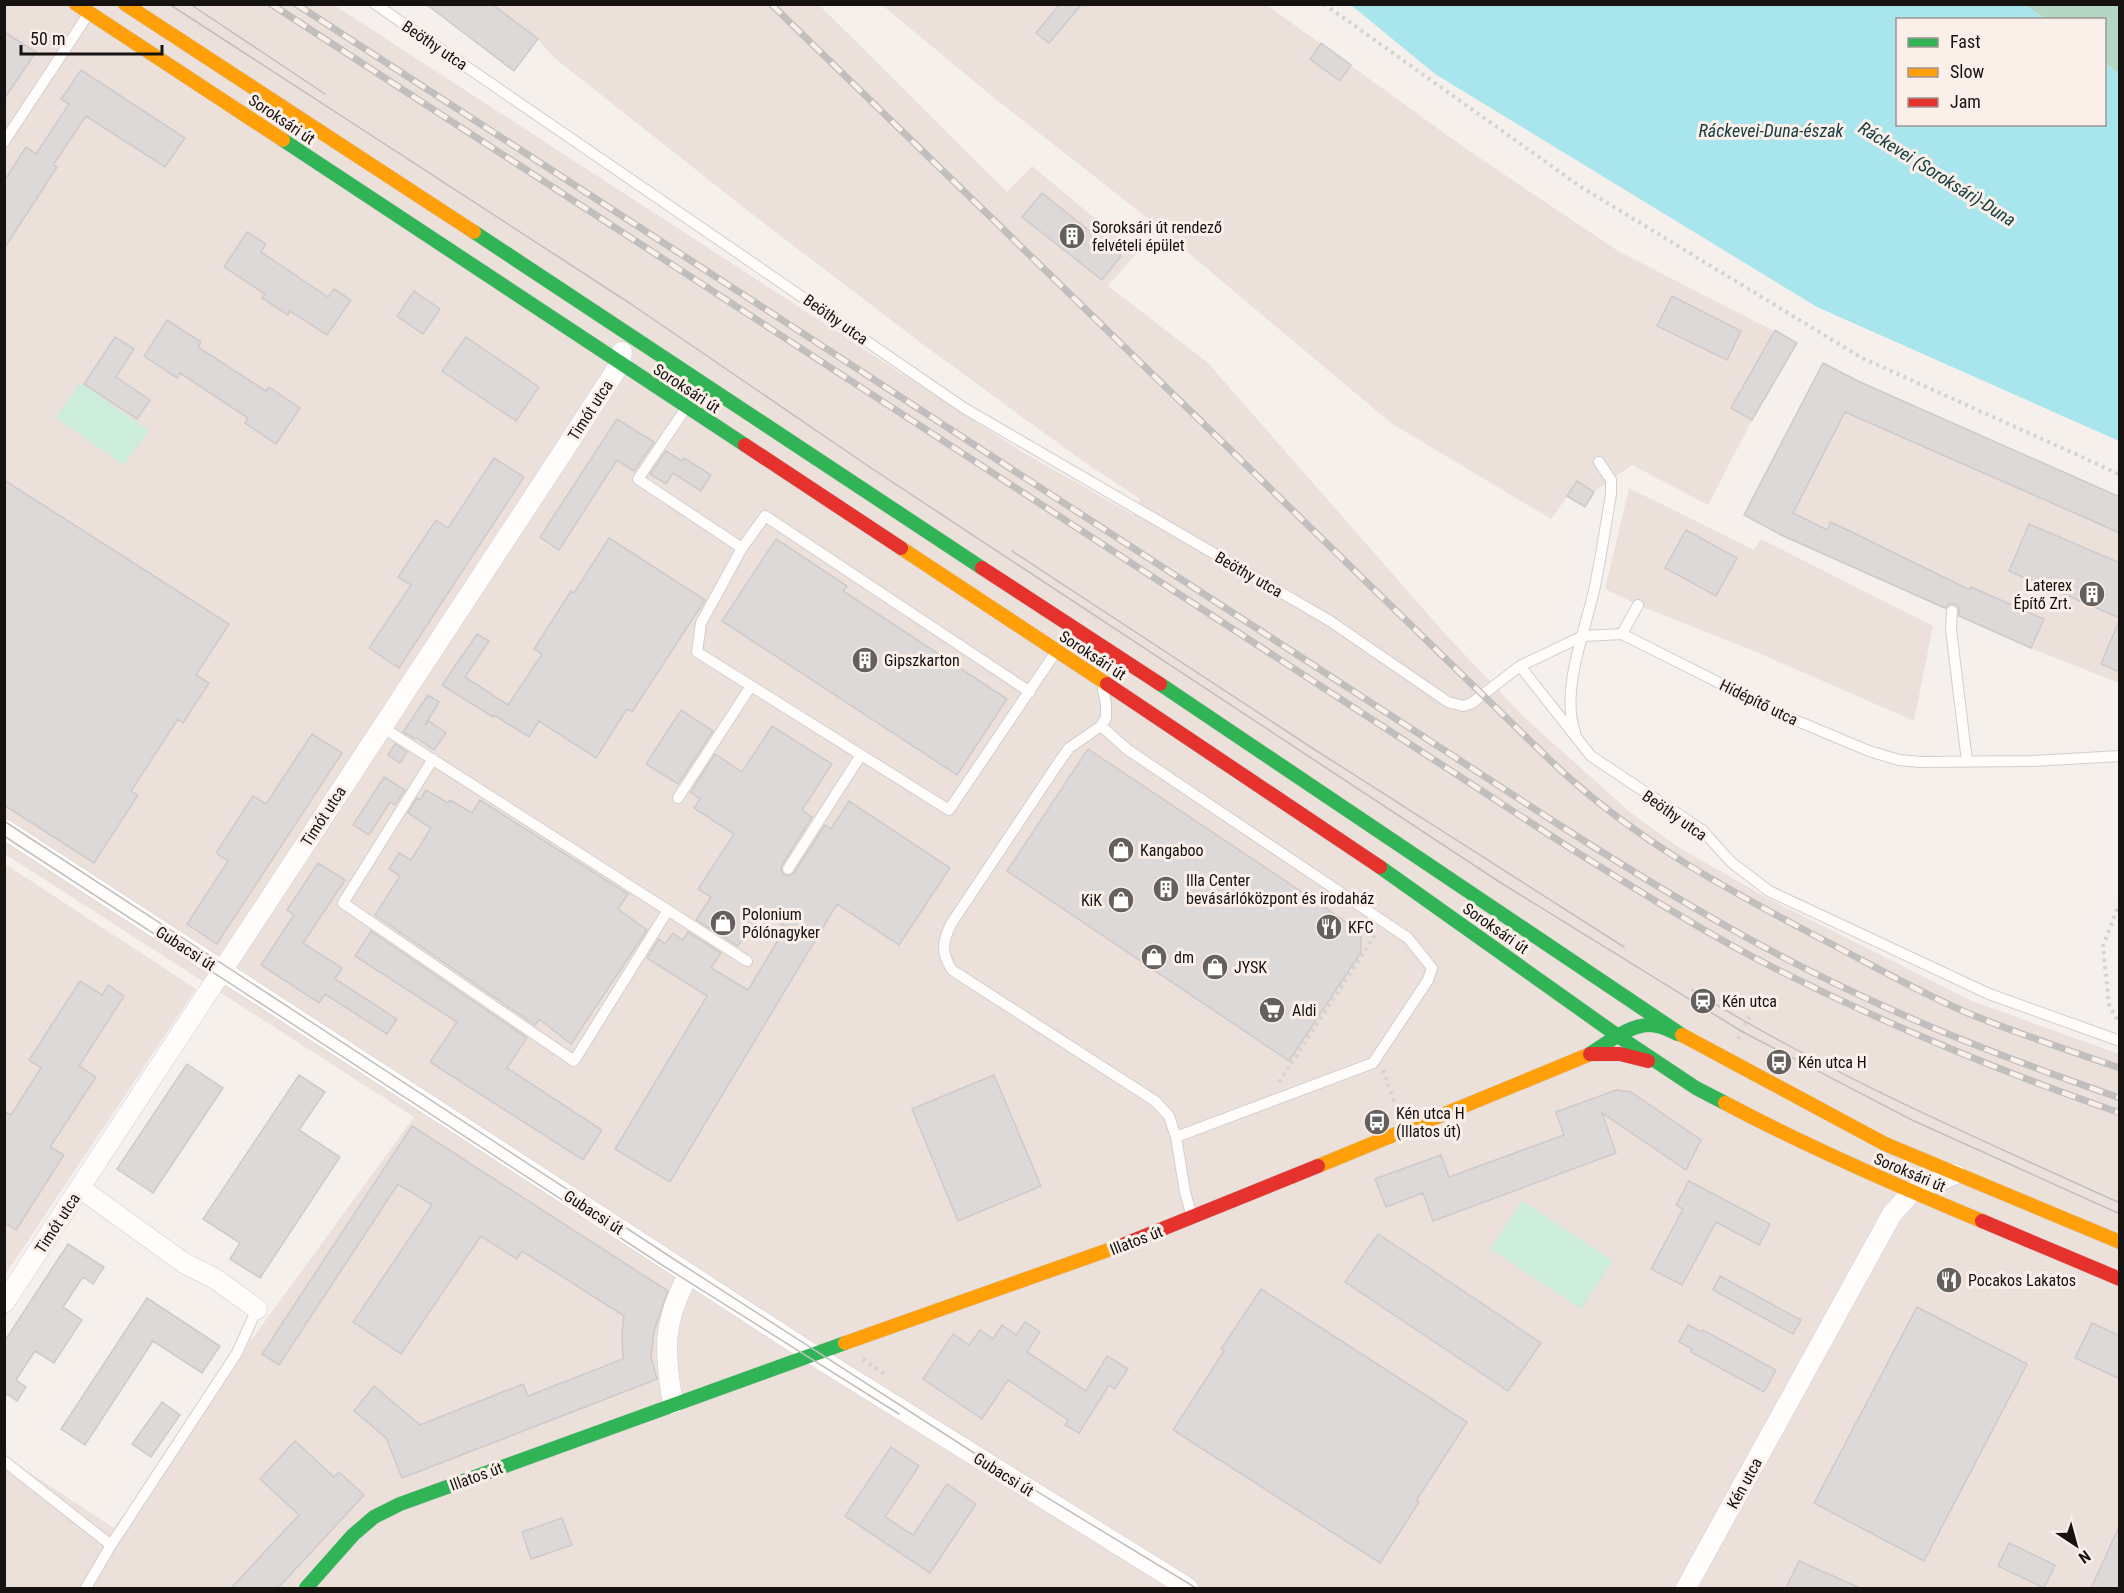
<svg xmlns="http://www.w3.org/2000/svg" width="2124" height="1593" font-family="'Roboto Condensed',sans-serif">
<rect width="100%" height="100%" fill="#f6f0ed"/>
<path fill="#ece0da" d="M 5,5 L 334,5 L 1024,453 L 1134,515 L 1140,499 L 1084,462 L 925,346 L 748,211 L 552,56 L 538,39 L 492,5 L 819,5 L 1007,192 L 1032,166 L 1137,253 L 1108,286 L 1207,362 L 1447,636 L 1525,718 L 1631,813 L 1680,848 L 1769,899 L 1972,1001 L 2119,1054 L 2119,1588 L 5,1588 L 4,1456 L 114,1528 L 414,1117 L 5,854 Z
M 882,5 L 1267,5 L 1465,148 L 1618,251 L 1797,343 L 1752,420 L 1708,505 L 1632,465 L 1594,492 L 1585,507 L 1567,497 L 1551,519 L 1391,423 L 1136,209 L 993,97 Z
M 1823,363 L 1860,382 L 2119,497 L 2119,683 L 2031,648 L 1781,535 L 1744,515 Z
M 1629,488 L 1754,550 L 1761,539 L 1933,626 L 1914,721 L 1754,651 L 1638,605 L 1605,589 Z
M 5,864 L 196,989 L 5,1275 Z"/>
<path fill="#ccedd9" d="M 80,383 L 149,430 L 124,465 L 56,418 Z
M 1522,1201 L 1613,1261 L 1581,1309 L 1490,1249 Z"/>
<path fill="#b4d7c3" d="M 2025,5 L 2119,5 L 2119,74 L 2105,63 L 2104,20 L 2045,19 Z"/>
<path fill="#a9e5ec" d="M 1351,5 L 2025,5 L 2045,19 L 1898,20 L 1898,124 L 2104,124 L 2105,63 L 2119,74 L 2119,441 L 1817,307 L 1435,74 Z"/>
<path fill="#ddd9d8" stroke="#cecac9" stroke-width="1.5" d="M 426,4 L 492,4 L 538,39 L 514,71 Z
M 1060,4 L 1082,4 L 1049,43 L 1036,33 Z
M 4,32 L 36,52 L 4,99 Z
M 1321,43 L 1351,65 L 1340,81 L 1310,59 Z
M 81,70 L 185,138 L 165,167 L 86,116 L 53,165 L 57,167 L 4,249 L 4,181 L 26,147 L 36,154 L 69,104 L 61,99 Z
M 1042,193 L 1121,256 L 1102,280 L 1022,217 Z
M 247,232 L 266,244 L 261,252 L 328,297 L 334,289 L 351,300 L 327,335 L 290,311 L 288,315 L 262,298 L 265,294 L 224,267 Z
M 414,291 L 440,309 L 423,334 L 397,316 Z
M 1672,296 L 1741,331 L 1727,360 L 1657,326 Z
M 167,320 L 201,342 L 198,347 L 266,391 L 269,387 L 300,408 L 276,444 L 245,423 L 248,418 L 180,373 L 177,378 L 144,356 Z
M 1775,330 L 1797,343 L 1752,420 L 1731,408 Z
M 115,337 L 134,349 L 116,377 L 150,400 L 137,419 L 84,384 Z
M 466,337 L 539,387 L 516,421 L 442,371 Z
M 1823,363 L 1860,382 L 2120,497 L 2120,533 L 1845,412 L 1793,513 L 1827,530 L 1831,522 L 1970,590 L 1971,587 L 2044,619 L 2031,648 L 1959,616 L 1959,608 L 1956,604 L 1949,604 L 1945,608 L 1781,535 L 1744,515 Z
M 617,419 L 654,442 L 634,471 L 617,460 L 559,550 L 540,537 Z
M 666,451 L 682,461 L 684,458 L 711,475 L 701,491 L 673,473 L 666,484 L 650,474 Z
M 494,458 L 524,477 L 399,668 L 369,648 L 411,585 L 398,577 L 436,520 L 448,528 Z
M 4,480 L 229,624 L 196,675 L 209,683 L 183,723 L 178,719 L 131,791 L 138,795 L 94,863 L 4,805 Z
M 1577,481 L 1594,492 L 1585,507 L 1567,496 Z
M 2029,524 L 2120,563 L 2120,618 L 2009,571 Z
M 1686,530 L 1737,558 L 1716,596 L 1665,568 Z
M 609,538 L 705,600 L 632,712 L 627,709 L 596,758 L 539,721 L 529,737 L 494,715 L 493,717 L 442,685 L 477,634 L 489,641 L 465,677 L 508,705 L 542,654 L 534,649 L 571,591 L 574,593 Z
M 776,539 L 847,586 L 843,591 L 1007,699 L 957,775 L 722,621 Z
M 2119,621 L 2120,621 L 2120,672 L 2101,664 Z
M 428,695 L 439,702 L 425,725 L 429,721 L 446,733 L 434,750 L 417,738 L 415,739 L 403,732 Z
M 681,710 L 713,731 L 678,784 L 646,764 Z
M 772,726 L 832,764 L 802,810 L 812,817 L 782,865 L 781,869 L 784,875 L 788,876 L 794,873 L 825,825 L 831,829 L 849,801 L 950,868 L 899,945 L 837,904 L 670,1182 L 615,1149 L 707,996 L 647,958 L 659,939 L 665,944 L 673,933 L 683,940 L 688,932 L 721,953 L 711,968 L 748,990 L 786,927 L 762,912 L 738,946 L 696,920 L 711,897 L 698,889 L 734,834 L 694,808 L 700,799 L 691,792 L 715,754 L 742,772 Z
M 312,734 L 342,753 L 217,944 L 187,924 L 228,861 L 216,853 L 253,796 L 266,804 Z
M 395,744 L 407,752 L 400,763 L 388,755 Z
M 1088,749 L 1326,908 L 1354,928 L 1361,936 L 1361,952 L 1289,1061 L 1007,871 Z
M 384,777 L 405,790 L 395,805 L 390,802 L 369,835 L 353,825 Z
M 426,790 L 448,803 L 450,800 L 472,813 L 480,800 L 628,894 L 618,909 L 647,930 L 571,1044 L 539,1019 L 535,1025 L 375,915 L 400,876 L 389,869 L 399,853 L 411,860 L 431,828 L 408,813 L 417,798 L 420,800 Z
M 318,863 L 345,880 L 303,943 L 342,968 L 335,979 L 397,1019 L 387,1034 L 325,994 L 319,1003 L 261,965 L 294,915 L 287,910 Z
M 371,931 L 527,1038 L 507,1068 L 602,1130 L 583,1160 L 430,1062 L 457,1022 L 355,956 Z
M 80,981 L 102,995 L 108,985 L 124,996 L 79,1066 L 96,1077 L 50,1147 L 64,1155 L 16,1230 L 4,1222 L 4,1111 L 11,1115 L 41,1068 L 29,1060 Z
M 187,1064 L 223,1088 L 153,1193 L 117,1169 Z
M 299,1075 L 325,1092 L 299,1130 L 340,1157 L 260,1278 L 230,1259 L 240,1243 L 203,1219 Z
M 994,1075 L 1041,1186 L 958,1221 L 912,1109 Z
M 1616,1090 L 1631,1092 L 1701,1140 L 1686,1170 L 1602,1113 L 1616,1153 L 1433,1221 L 1423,1193 L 1386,1207 L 1375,1179 L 1441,1155 L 1449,1177 L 1564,1135 L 1556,1112 Z
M 412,1126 L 668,1291 L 654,1331 L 651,1357 L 657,1379 L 402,1478 L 386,1438 L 354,1411 L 374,1386 L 420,1425 L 523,1384 L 528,1396 L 623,1359 L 622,1334 L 624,1316 L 522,1251 L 517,1259 L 481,1236 L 401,1354 L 353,1322 L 432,1205 L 398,1184 L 279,1365 L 262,1354 Z
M 1689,1181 L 1770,1224 L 1759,1245 L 1716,1222 L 1682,1285 L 1651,1269 L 1683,1209 L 1676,1205 Z
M 1378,1234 L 1541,1343 L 1508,1391 L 1345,1282 Z
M 68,1244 L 104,1267 L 93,1284 L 83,1277 L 63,1307 L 82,1320 L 54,1363 L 35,1351 L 16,1380 L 26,1387 L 17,1401 L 7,1394 L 4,1398 L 4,1342 Z
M 1720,1276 L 1801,1320 L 1793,1334 L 1713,1290 Z
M 1261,1289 L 1467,1422 L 1416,1501 L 1419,1502 L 1380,1563 L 1173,1430 L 1224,1351 L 1221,1349 Z
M 147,1298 L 220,1346 L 202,1373 L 153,1341 L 85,1445 L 61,1429 Z
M 1917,1307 L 2027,1364 L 1924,1561 L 1814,1503 Z
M 1025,1322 L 1040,1332 L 1027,1352 L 1086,1391 L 1107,1356 L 1128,1369 L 1115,1389 L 1109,1385 L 1079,1433 L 1065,1425 L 1068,1420 L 1008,1380 L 982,1419 L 923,1379 L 953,1334 L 969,1345 L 980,1330 L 993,1339 L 1002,1325 L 1016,1335 Z
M 2092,1323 L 2120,1336 L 2120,1379 L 2075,1358 Z
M 1688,1325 L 1702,1332 L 1703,1330 L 1776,1370 L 1764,1392 L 1691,1352 L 1692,1349 L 1679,1342 Z
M 162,1402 L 180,1415 L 151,1457 L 132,1444 Z
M 295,1441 L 334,1477 L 339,1472 L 364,1495 L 278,1588 L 231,1588 L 299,1515 L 260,1479 Z
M 891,1447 L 919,1466 L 885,1517 L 913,1535 L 947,1484 L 976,1504 L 930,1573 L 845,1516 Z
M 562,1518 L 572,1545 L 531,1559 L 522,1532 Z
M 2120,1525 L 2120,1588 L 2091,1588 Z
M 2009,1543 L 2055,1565 L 2044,1588 L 1998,1566 Z
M 1799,1561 L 1860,1588 L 1786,1588 Z"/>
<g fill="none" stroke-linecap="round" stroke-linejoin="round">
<defs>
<path id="lane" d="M 375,4 L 964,408 L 1330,621 L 1448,702 L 1463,706 L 1472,703 L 1520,666 L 1591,756 L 1702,830 L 1731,862 L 1769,891 L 1989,994 L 2120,1041
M 4,142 L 87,16
M 686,408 L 638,479 L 742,548 L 701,623 L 697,652 L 949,810 L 1055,653
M 742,548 L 765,516 L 1030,692
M 1952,611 L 1951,629 L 1967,761
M 1622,634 L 1638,605
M 1520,666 L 1583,636 L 1622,634 L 1783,715 L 1869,751 L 1899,760 L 1921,762 L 2030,761 L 2120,756
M 1103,689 L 1106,704 L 1106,718 L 1101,726 L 1069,748 L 1057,765 L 951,924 C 942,943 941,952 952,970 L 1155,1101 L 1169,1116 L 1176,1137 L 1185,1192 L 1192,1217
M 1101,726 L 1128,750 L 1408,938 L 1432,968 L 1428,980 L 1373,1063 L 1176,1137
M 382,727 L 747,961
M 1575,732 C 1560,690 1586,629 1595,586 C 1601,556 1606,525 1611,494 L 1611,480 L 1599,462
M 433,759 L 343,903 L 574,1061 L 668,910
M 678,798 L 751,686
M 788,869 L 861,755
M 4,1461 L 111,1545
M 86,1588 L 111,1545 L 237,1353 L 257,1309"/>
<path id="street" d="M 4,829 L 812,1354 L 1188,1588
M 80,1188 L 184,1263 L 214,1278 L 257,1309
M 4,1303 L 557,461 L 620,364 L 622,352
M 673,1404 C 664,1352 662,1322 689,1274
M 1686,1588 L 1892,1214 L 1912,1192 L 1955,1174"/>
<path id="fast" d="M 283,140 L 745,445
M 474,232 L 982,568
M 1160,684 L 1682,1035
M 1380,867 L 1618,1036 L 1696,1088 L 1725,1103
M 1588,1055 C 1607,1044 1627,1025 1650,1025 C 1660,1025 1669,1030 1678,1034
M 306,1588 L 353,1535 L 374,1517 L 400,1504 L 845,1343"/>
<path id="slow" d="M 76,4 L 283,140
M 125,4 L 474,232
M 901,548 L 1107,684
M 1682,1035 L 1885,1144 L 2120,1242
M 1725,1103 C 1808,1147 1895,1185 1982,1221
M 1318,1166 L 1588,1055
M 845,1343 L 1125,1244"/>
<path id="jam" d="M 745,445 L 901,548
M 982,568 L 1160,684
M 1107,684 L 1380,867
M 1590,1054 L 1620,1054 L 1648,1061
M 1982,1221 L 2120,1279
M 1125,1244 L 1318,1166"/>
</defs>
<use href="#lane" stroke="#d3cecc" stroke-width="12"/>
<use href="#street" stroke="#d3cecc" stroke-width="21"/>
<use href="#fast" stroke="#d3cecc" stroke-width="15"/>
<use href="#slow" stroke="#d3cecc" stroke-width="15"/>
<use href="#jam" stroke="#d3cecc" stroke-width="15"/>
<path stroke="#d4d2d2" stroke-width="4" stroke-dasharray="3 4.5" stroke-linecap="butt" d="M 1324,4 L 1581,187 L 1862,358 L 2082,457 L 2120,475
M 2120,902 L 2103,946 L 2109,1005 L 2120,1024
M 1738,1039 L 1749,1017
M 1383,1070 L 1396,1107
M 1279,1082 L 1377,932
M 863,1359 L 886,1375"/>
<use href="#lane" stroke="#fefdfc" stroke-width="10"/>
<use href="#street" stroke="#fefdfc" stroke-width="20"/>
<use href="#fast" stroke="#30b455" stroke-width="14"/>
<use href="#slow" stroke="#ff9f0a" stroke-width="14"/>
<use href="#jam" stroke="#e5322d" stroke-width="14"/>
<path stroke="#c0bfbe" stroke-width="1.5" d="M 169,4 L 631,304 L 871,468 L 1501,883 L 1741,1031 L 1912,1120 L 2120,1214
M 190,4 L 325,94
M 1012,551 L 1306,744 L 1624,947
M 4,821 L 686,1267 L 982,1458 L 1196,1588
M 4,836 L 662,1265 L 899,1414
M 1692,990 C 1828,1074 1975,1137 2120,1203"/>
<defs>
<path id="rail" d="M 271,4 L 1559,841 C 1623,881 1686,921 1751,956 C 1870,1018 1993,1069 2120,1113
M 296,4 L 1567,830 C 1671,896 1777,959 1890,1009 C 1965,1043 2042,1071 2120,1098
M 771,4 L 1552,762 C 1631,837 1717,884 1812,934 C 1865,961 1916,991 1970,1014 C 2019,1034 2070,1051 2120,1068"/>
</defs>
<use href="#rail" stroke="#c0bfbe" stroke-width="7"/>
<use href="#rail" stroke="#faefe9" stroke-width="4.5" stroke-dasharray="14" stroke-linecap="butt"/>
</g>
<defs>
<symbol id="building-disc" viewBox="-11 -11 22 22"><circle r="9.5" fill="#64605d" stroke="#faefe9"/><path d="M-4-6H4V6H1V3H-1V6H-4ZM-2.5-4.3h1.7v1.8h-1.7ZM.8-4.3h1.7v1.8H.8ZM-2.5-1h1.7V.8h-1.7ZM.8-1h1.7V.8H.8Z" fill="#fff"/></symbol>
<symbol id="shop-disc" viewBox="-11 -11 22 22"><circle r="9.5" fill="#64605d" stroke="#faefe9"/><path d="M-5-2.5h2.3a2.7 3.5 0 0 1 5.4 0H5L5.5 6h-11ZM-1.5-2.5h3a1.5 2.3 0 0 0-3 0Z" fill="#fff"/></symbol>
<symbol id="restaurant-disc" viewBox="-11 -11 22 22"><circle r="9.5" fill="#64605d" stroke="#faefe9"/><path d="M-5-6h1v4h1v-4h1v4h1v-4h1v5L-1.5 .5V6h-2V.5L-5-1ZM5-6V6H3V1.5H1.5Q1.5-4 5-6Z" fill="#fff"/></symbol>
<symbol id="station-disc" viewBox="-11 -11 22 22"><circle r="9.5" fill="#64605d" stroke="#faefe9"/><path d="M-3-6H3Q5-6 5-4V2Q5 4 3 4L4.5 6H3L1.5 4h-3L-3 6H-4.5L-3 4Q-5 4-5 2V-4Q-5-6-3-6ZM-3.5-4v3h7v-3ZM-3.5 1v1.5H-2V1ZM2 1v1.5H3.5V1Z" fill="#fff"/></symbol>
<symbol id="supermarket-disc" viewBox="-11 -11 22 22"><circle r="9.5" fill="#64605d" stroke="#faefe9"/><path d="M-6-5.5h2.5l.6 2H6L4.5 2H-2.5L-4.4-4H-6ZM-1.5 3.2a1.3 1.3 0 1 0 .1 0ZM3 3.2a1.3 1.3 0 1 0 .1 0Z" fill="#fff"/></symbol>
<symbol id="bus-disc" viewBox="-11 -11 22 22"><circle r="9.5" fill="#64605d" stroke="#faefe9"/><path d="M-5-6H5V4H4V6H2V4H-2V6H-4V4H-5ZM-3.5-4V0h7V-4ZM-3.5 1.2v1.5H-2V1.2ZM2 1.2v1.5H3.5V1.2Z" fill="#fff"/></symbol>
</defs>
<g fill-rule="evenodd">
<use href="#building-disc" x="1057" y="221" width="30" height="30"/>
<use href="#building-disc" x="2077" y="579" width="30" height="30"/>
<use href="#building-disc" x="850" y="645" width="30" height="30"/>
<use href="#shop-disc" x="1106" y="835" width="30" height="30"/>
<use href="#building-disc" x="1151" y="874" width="30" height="30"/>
<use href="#shop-disc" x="1106" y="885" width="30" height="30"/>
<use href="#shop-disc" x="708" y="908" width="30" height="30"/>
<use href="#restaurant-disc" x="1314" y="912" width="30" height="30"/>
<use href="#shop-disc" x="1139" y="942" width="30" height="30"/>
<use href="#shop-disc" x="1200" y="952" width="30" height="30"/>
<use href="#station-disc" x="1688" y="986" width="30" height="30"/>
<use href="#supermarket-disc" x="1257" y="995" width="30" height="30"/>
<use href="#bus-disc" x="1764" y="1047" width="30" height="30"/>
<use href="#bus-disc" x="1362" y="1107" width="30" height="30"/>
<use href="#restaurant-disc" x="1934" y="1265" width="30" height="30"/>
</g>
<g text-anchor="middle" stroke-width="6" stroke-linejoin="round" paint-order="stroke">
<g font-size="16" fill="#161210" stroke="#faefe9">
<text transform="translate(435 45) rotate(34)" y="6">Beöthy utca</text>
<text transform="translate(282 119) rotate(34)" y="6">Soroksári út</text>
<text transform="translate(836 319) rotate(35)" y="6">Beöthy utca</text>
<text transform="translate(687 388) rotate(33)" y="6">Soroksári út</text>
<text transform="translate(590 410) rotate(-57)" y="6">Timót utca</text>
<text transform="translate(1249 574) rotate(30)" y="6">Beöthy utca</text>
<text transform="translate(1093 655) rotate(33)" y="6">Soroksári út</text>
<text transform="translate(1759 702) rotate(26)" y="6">Hídépítő utca</text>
<text transform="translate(1675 815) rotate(35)" y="6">Beöthy utca</text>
<text transform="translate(323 816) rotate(-57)" y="6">Timót utca</text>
<text transform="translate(1496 928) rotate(35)" y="6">Soroksári út</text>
<text transform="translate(186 948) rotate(33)" y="6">Gubacsi út</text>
<text transform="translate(1910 1172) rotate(23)" y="6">Soroksári út</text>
<text transform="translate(594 1212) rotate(33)" y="6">Gubacsi út</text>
<text transform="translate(57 1223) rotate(-57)" y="6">Timót utca</text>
<text transform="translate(1136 1240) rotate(-21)" y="6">Illatos út</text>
<text transform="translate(1004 1474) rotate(32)" y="6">Gubacsi út</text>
<text transform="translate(476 1476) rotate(-20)" y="6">Illatos út</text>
<text transform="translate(1744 1483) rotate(-61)" y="6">Kén utca</text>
</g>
<g font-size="16" fill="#161210" stroke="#faefe9" text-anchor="start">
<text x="1092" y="233">Soroksári út rendező<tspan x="1092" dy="18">felvételi épület</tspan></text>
<text x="2072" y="591" text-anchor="end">Laterex<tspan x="2072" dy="18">Építő Zrt.</tspan></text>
<text x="884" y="666">Gipszkarton</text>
<text x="1140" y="856">Kangaboo</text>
<text x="1186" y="886">Illa Center<tspan x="1186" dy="18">bevásárlóközpont és irodaház</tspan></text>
<text x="1102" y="906" text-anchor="end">KiK</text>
<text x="742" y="920">Polonium<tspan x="742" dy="18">Pólónagyker</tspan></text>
<text x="1348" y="933">KFC</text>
<text x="1174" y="963">dm</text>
<text x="1234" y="973">JYSK</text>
<text x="1722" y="1007">Kén utca</text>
<text x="1292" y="1016">Aldi</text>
<text x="1798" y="1068">Kén utca H</text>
<text x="1396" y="1119">Kén utca H<tspan x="1396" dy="18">(Illatos út)</tspan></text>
<text x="1968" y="1286">Pocakos Lakatos</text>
</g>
<g font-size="18" font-style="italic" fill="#164045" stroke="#faefe9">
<text x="1771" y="137">Ráckevei-Duna-észak</text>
<text transform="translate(1937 174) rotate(32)" y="6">Ráckevei (Soroksári)-Duna</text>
</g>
</g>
<rect width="2124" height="1593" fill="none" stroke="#161210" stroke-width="12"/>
<rect x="1896" y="18" width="210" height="108" fill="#faefe9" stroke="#9f9792" stroke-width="1.5"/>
<rect x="1908" y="38" width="30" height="9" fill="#30b455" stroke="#9f9792" stroke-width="1.5"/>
<text x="1950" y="48" font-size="18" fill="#161210">Fast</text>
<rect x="1908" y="68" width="30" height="9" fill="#ff9f0a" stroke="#9f9792" stroke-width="1.5"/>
<text x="1950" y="78" font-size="18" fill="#161210">Slow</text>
<rect x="1908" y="98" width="30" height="9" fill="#e5322d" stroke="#9f9792" stroke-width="1.5"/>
<text x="1950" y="108" font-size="18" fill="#161210">Jam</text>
<g transform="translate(2076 1545) rotate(144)" stroke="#faefe9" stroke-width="4.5" paint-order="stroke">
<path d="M0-4.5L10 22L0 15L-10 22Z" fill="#161210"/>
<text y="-9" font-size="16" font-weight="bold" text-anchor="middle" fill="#161210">N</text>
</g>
<path d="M21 45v9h141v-9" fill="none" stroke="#161210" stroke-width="3"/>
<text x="30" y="45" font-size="18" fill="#161210" stroke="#faefe9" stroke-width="4.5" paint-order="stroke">50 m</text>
</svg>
